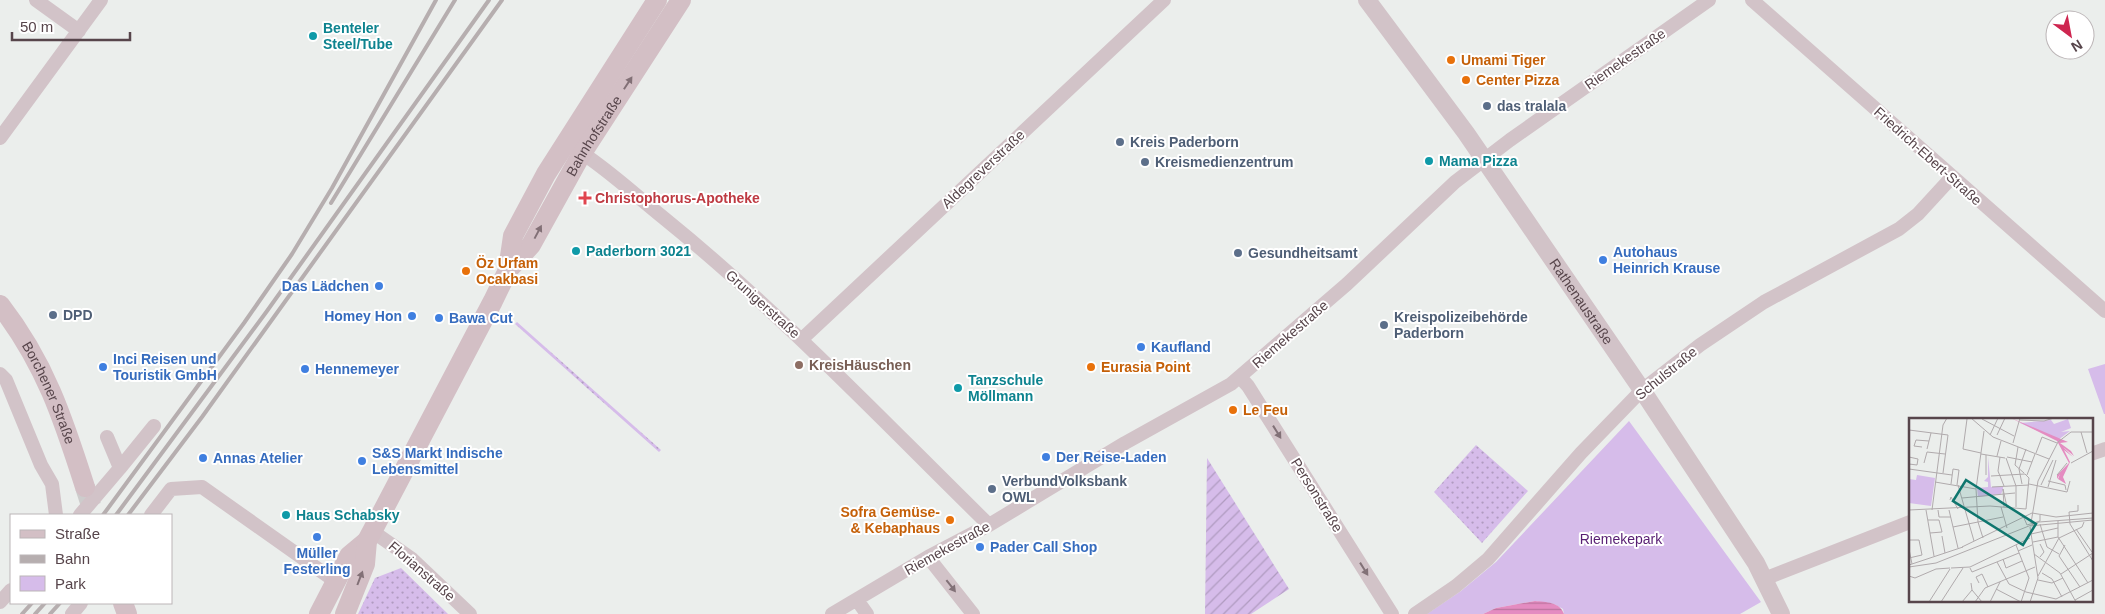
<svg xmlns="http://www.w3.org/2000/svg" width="2105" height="614" font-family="Helvetica,sans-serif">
<defs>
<pattern id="grass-dots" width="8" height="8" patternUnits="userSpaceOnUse" patternTransform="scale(1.25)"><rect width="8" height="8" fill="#d6bcea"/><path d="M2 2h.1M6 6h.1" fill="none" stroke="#b09bc0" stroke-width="1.8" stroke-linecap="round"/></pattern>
<pattern id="garden-furrows" width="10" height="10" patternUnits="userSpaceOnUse" patternTransform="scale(1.25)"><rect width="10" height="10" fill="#d6bcea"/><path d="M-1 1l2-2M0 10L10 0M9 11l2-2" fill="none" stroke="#b09bc0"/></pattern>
<pattern id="water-rules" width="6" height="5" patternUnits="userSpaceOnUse" patternTransform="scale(1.25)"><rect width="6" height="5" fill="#e48cc1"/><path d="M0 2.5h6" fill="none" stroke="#bc749f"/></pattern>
</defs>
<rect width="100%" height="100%" fill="#ebeeec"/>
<path fill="url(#grass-dots)" d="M 517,322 L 661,450 L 659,452 L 515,324 Z
M 1476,445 L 1528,491 L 1482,543 L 1434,492 Z
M 401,568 L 448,614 L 358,614 L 375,578 Z"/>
<path fill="#d6bcea" d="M 2105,364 L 2105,414 L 2104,414 L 2088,369 Z
M 1629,421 L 1761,602 L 1740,614 L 1564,614 L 1563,609 L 1554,604 L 1535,601 L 1496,608 L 1483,614 L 1427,614 L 1461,591 L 1496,562 Z"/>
<path fill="url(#garden-furrows)" d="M 1207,458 L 1289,589 L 1251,614 L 1205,614 Z"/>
<path fill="url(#water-rules)" d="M 1535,601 C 1546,602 1560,602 1564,614 L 1483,614 L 1496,608 Z"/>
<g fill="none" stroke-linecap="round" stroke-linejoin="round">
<path stroke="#cdcccc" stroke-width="20" stroke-dasharray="20 10" stroke-linecap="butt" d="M 85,487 L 94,515"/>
<path stroke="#d2c3c8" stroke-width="14" d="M 36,0 L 79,31
M 1752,0 L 2105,311
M 0,138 L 101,0
M 576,149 C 608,169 636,196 665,219 C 781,313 883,421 989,525
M 802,339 L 1164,0
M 0,374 L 6,380 L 41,465 L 52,484 L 56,515
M 1240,377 L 1248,386 L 1392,614
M 2091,454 L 2105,449
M 120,468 L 154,426
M 80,515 L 120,468 L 107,437
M 151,515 L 171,489 L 202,487 L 335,581
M 372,531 L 412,559 L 470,614
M 928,557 L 973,614
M 1764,579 L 1910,522
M 857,600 L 867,614
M 0,602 L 11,590
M 72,614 L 81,603
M 832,614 L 928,557 L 989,525 L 1125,443 L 1231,384 L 1347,284 L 1455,182 L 1510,140 L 1709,0
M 1415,614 L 1456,586 L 1488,559 L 1581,453 L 1642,390 L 1700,345 L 1764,302 L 1899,229 L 1918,214 L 1952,177"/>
<path stroke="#d2c3c8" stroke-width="18" id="s1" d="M 1367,0 L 1466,133 L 1642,390 L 1756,563 L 1781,614"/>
<g stroke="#d3bfc5" stroke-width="20">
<path id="s2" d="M 508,270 L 531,245 L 582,153 L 681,0"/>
<path id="s3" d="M 0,305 C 45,363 63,418 85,487"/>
<path d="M 123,603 L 127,614"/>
<path d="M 319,614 L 349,556 L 367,541"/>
<path d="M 345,614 L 365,564 L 367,541 L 493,301 L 508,270 L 513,236 L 546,174 L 657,0"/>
</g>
<path stroke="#b6aeaf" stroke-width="4" d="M 331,203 L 455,0
M 103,515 L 244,323 L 292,254 L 332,188 L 436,0
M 116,515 L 267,311 L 489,0
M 128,515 L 202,417 L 502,0
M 22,614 L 32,603
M 35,614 L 45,603
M 50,614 L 60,603"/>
</g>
<defs><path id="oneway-solid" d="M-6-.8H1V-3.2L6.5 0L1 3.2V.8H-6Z" transform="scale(1.25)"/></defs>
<g fill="#827076">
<use href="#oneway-solid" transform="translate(628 83) rotate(-57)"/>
<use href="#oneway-solid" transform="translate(538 232) rotate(-62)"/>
<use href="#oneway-solid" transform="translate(360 578) rotate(-69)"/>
</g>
<g fill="#827177">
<use href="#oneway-solid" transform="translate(1277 432) rotate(58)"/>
<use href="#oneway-solid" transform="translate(1364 569) rotate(58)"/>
<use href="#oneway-solid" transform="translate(951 586) rotate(52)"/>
</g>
<g fill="#0f9aa8" stroke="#fff" stroke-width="2">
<circle cx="313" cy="36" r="5"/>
<circle cx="1429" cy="161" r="5"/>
<circle cx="576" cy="251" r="5"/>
<circle cx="958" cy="388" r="5"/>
<circle cx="286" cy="515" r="5"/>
</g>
<g fill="#e8710a" stroke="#fff" stroke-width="2">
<circle cx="1451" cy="60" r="5"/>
<circle cx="1466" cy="80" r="5"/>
<circle cx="466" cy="271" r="5"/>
<circle cx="1091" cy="367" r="5"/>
<circle cx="1233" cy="410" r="5"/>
<circle cx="950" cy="520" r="5"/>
</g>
<g fill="#5c6f8a" stroke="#fff" stroke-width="2">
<circle cx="1487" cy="106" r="5"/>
<circle cx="1120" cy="142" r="5"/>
<circle cx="1145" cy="162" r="5"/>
<circle cx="1238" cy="253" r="5"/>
<circle cx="53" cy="315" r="5"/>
<circle cx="1384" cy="325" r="5"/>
<circle cx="992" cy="489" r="5"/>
</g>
<path fill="#e0444e" stroke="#fff" stroke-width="2" d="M582.5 190.5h5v5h5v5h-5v5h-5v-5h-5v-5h5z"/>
<g fill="#3f7fe0" stroke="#fff" stroke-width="2">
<circle cx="1603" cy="260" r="5"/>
<circle cx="379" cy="286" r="5"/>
<circle cx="412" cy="316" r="5"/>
<circle cx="439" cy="318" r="5"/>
<circle cx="1141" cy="347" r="5"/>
<circle cx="103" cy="367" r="5"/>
<circle cx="305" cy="369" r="5"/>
<circle cx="1046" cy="457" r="5"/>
<circle cx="203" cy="458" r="5"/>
<circle cx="362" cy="461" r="5"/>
<circle cx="317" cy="537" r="5"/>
<circle cx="980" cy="547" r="5"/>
</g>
<circle fill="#8d6e63" stroke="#fff" stroke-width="2" cx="799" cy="365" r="5"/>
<g text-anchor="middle" stroke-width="4" stroke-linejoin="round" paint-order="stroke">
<g font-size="14" font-weight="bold" fill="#0d838f" stroke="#fff" text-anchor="start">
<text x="323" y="33">Benteler<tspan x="323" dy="16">Steel/Tube</tspan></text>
<text x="1439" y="166">Mama Pizza</text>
<text x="586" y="256">Paderborn 3021</text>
<text x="968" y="385">Tanzschule<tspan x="968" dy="16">Möllmann</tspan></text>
<text x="296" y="520">Haus Schabsky</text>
</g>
<g font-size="14" fill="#57454b" stroke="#fff">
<text transform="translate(1625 59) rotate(-35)" y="5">Riemekestraße</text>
<text dy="5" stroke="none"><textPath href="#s2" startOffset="160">Bahnhofstraße</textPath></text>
<text transform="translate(1928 156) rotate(42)" y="5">Friedrich-Ebert-Straße</text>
<text transform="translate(983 169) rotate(-43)" y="5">Aldegreverstraße</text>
<text dy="5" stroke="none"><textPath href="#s1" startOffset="370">Rathenaustraße</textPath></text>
<text transform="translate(763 304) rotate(42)" y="5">Grunigerstraße</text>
<text transform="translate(1290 334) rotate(-41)" y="5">Riemekestraße</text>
<text transform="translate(1666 373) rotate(-39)" y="5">Schulstraße</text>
<text dy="5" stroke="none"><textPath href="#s3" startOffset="101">Borchener Straße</textPath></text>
<text transform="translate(1317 495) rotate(58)" y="5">Personstraße</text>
<text transform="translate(947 548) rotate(-29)" y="5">Riemekestraße</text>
<text transform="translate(422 571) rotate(41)" y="5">Florianstraße</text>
</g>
<g font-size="14" font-weight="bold" fill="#c56008" stroke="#fff" text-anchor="start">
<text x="1461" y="65">Umami Tiger</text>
<text x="1476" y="85">Center Pizza</text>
<text x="476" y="268">Öz Urfam<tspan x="476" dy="16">Ocakbasi</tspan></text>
<text x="1101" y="372">Eurasia Point</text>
<text x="1243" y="415">Le Feu</text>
<text x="940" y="517" text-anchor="end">Sofra Gemüse-<tspan x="940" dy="16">&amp; Kebaphaus</tspan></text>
</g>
<g font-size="14" font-weight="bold" fill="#4e5e75" stroke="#fff" text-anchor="start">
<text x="1497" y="111">das tralala</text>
<text x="1130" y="147">Kreis Paderborn</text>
<text x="1155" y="167">Kreismedienzentrum</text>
<text x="1248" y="258">Gesundheitsamt</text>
<text x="63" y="320">DPD</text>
<text x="1394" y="322">Kreispolizeibehörde<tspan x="1394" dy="16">Paderborn</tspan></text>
<text x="1002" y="486">VerbundVolksbank<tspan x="1002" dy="16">OWL</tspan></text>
</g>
<g font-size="14" font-weight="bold" fill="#be3a42" stroke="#fff" text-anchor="start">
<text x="595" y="203">Christophorus-Apotheke</text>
</g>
<g font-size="14" font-weight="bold" fill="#366cbe" stroke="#fff" text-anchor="start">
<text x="1613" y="257">Autohaus<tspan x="1613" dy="16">Heinrich Krause</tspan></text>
<text x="369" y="291" text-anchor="end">Das Lädchen</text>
<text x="402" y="321" text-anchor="end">Homey Hon</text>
<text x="449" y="323">Bawa Cut</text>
<text x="1151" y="352">Kaufland</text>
<text x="113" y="364">Inci Reisen und<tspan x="113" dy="16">Touristik GmbH</tspan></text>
<text x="315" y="374">Hennemeyer</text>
<text x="372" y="458">S&amp;S Markt Indische<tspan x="372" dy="16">Lebensmittel</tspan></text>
<text x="1056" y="462">Der Reise-Laden</text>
<text x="213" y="463">Annas Atelier</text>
<text x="990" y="552">Pader Call Shop</text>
<text x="317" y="558" text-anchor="middle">Müller<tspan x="317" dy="16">Festerling</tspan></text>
</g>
<g font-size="14" font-weight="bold" fill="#785e54" stroke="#fff" text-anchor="start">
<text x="809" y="370">KreisHäuschen</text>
</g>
<g font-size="14" fill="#571d72" stroke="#fff">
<text x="1621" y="544">Riemekepark</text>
</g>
</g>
<g transform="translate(1909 418)">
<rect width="184" height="184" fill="#ebeeec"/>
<path d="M 8,57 L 26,60 L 22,88 L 0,85 L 0,61 L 7,62 Z" fill="#d6bcea"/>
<path d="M 159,1 L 162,10 L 152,14 L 161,13 L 149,22 L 111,5 L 142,2 L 145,6 ZM 79,39 L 82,69 L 94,68 L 94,72 L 92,76 L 69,79 L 68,70 L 79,69 L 79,64 L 75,63 L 79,59 Z" fill="#d6bcea"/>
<path d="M 102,0 L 159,24 L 151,25 L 162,33 L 165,38 L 154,29 L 164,39 L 155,32 L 161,44 L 154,59 L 157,66 L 149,61 L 151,56 L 148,61 L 148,57 L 160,45 L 148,23 Z" fill="#e48cc1"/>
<path fill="none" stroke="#b0aaac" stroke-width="1" d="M 62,0 L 84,19 L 140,41M 58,1 L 54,31 L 72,35M 73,1 L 105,18M 110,2 L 135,3 L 145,0M 0,12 L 39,17 L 34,55M 172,14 L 178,35M 81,17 L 89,0M 88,17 L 96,0M 104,25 L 111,0M 13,29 L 5,28 L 7,22 L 20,23M 109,29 L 106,47 L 115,55M 18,31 L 22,15M 127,35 L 133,19 L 148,25M 72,36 L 96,40M 88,38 L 92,23M 0,39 L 9,41 L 8,47 L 0,46M 91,39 L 89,53 L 95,68M 98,39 L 123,44M 97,40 L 107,68 L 107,89M 15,45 L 18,34 L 36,36M 162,45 L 184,33M 0,51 L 43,57M 77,57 L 77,37M 118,57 L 126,36M 148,57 L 158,45M 139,63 L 156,67 L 157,72M 26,64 L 67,71M 42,66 L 44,51 L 50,52 L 48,67M 113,66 L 110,51 L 117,31M 120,66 L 158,74 L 161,63M 49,67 L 65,123M 132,67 L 144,42M 83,69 L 120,67M 139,69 L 147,42M 94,71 L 98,89M 94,71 L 95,89M 53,80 L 106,75M 41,82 L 42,79 L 49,91M 169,87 L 169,93 L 160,94 L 161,106 L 184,143M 92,89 L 98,110M 0,92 L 81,88 L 117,91 L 120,60 L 116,56 L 82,58M 17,92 L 25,138M 23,92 L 34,7 L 38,0M 29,92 L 30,99 L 42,99M 40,92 L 49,130M 115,100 L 118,107 L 131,103 L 131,97M 19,102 L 30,102 L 33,114 L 21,115M 149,103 L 149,119 L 179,165M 122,105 L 129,63 L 149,24 L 162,14 L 184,14M 131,106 L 138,129 L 150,136M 121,108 L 184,102M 44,109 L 94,99M 167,111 L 183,134M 122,116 L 149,110M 33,118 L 36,135M 74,120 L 69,104 L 67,71 L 75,13M 0,122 L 10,122 L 13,137 L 0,140M 124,124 L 149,119M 107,127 L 120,160 L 112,184M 156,127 L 150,138 L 171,169M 53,129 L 123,95 L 147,99 L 184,95M 0,131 L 3,146M 109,133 L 123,127M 125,136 L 151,155 L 167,184M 131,139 L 135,134 L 131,126M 94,141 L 97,150 L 113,143M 88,144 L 100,166 L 117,174 L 147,181 L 184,162M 0,147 L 54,129M 0,149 L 27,145 L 130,104 L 184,100M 42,150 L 61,149 L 121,120M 61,150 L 63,154 L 110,135M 133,155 L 143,161 L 153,179M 152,156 L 184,135M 0,158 L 6,160 L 27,151 L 41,150M 129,158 L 150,120 L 173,109 L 175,104M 129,162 L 143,165 L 154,160M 62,165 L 63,172 L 73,184M 70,165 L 67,159 L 73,156 L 79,169M 87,171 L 112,184M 166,182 L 184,172M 20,184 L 41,151M 32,184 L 54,150M 53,184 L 63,172M 66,184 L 76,170 L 126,149M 81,184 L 91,164M 121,184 L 129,160 L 121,109"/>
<path fill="#0f766e" fill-opacity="0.15" stroke="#0f766e" stroke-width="2.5" d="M 57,62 L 127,106 L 114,127 L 44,83 Z"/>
<rect width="184" height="184" fill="none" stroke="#57454b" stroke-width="2.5"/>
</g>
<rect x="10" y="514" width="162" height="90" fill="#ffffff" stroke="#bcb5b7"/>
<rect x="20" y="530" width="25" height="8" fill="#d3bfc5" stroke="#bcb5b7"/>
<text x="55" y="539" font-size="15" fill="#57454b">Straße</text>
<rect x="20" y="555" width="25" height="8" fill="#b6aeaf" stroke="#bcb5b7"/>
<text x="55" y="564" font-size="15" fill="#57454b">Bahn</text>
<rect x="20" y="576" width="25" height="15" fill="#d6bcea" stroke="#bcb5b7"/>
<text x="55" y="589" font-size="15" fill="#57454b">Park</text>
<g transform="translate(2070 35) rotate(148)"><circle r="24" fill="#ffffff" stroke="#bcb5b7"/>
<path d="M0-4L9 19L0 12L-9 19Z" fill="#ce2650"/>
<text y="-8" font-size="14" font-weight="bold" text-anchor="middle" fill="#57454b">N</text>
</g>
<path d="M12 32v8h118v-8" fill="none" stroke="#57454b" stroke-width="2.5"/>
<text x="20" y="32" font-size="15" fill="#57454b" stroke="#ffffff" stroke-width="4" paint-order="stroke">50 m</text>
</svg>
